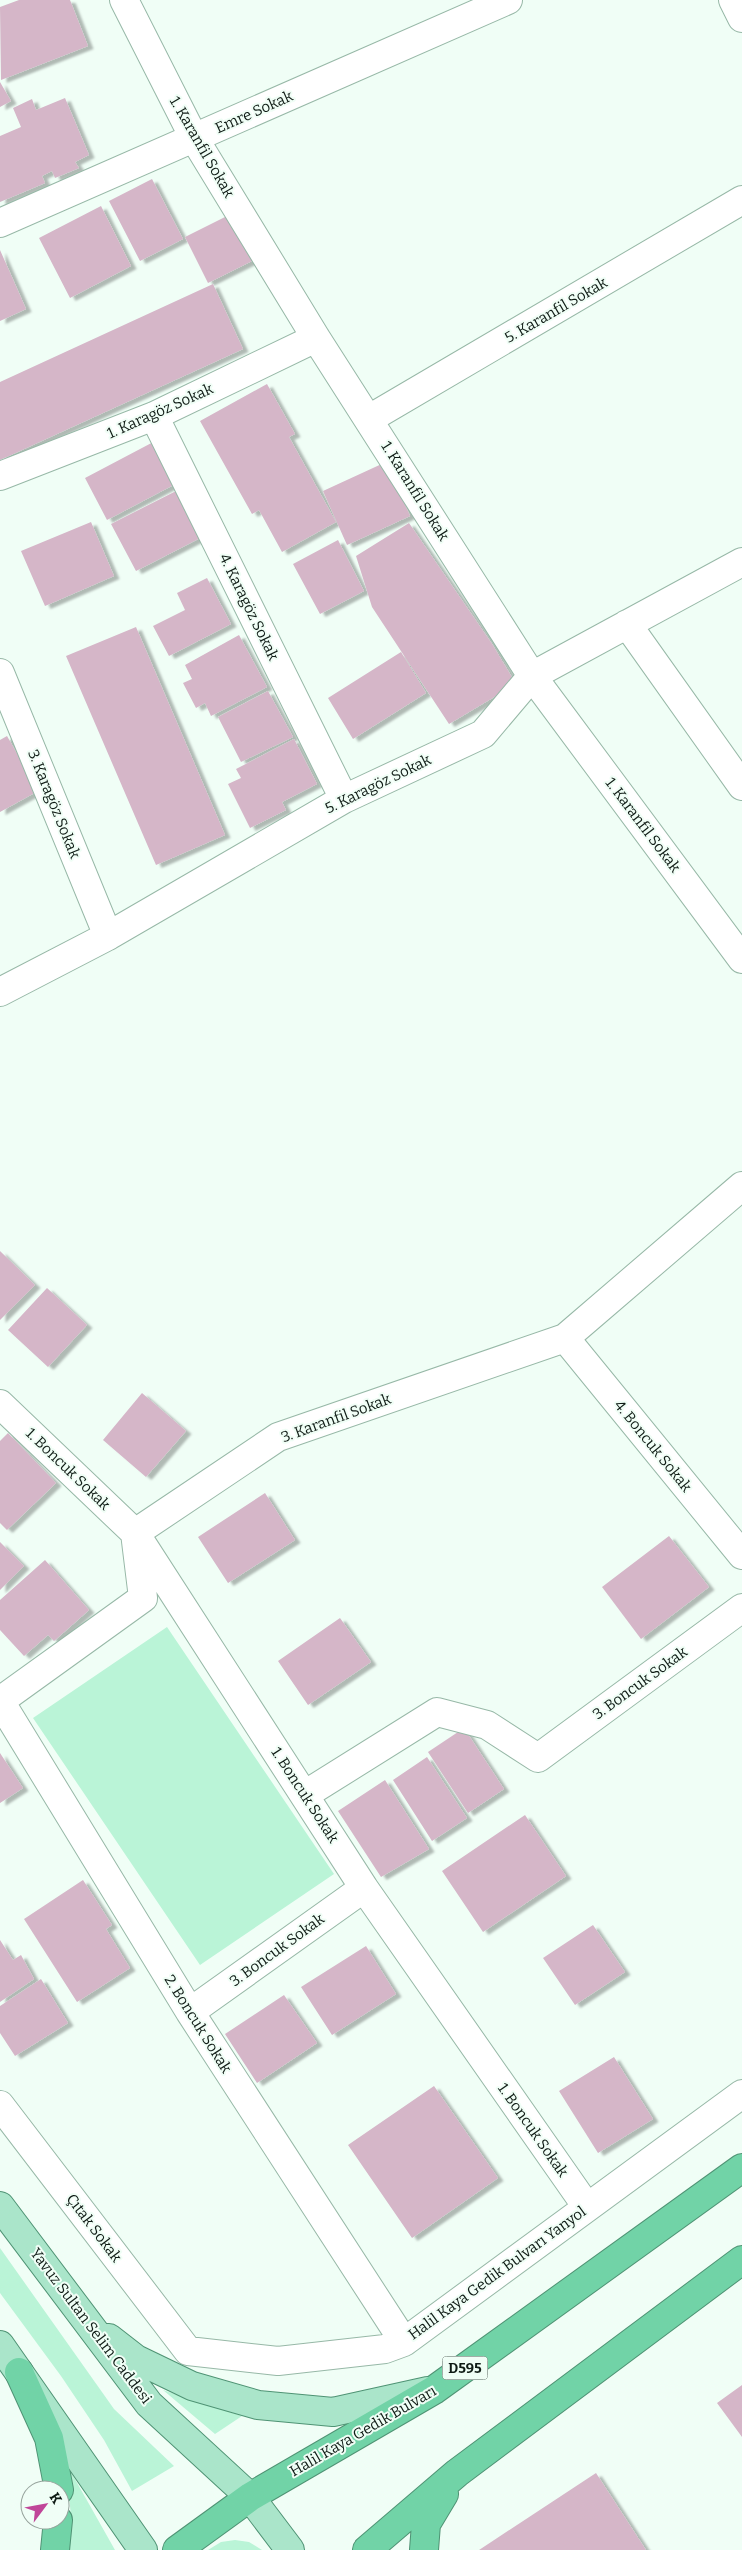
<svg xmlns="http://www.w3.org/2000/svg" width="742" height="2550" font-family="Bitter,serif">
<defs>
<filter id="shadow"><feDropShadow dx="5.5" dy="3" stdDeviation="1" flood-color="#0004"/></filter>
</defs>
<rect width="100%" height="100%" fill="#f0fef6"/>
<path fill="#baf4d7" d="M 167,1627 L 334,1874 L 200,1965 L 33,1718 Z
M 0,2248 L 114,2409 L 174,2466 L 132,2491 L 104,2440 L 61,2376 L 0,2293 Z
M 163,2390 L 242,2416 L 215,2434 Z
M 67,2465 L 115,2550 L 69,2550 L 71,2519 Z
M 235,2540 L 249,2542 L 262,2550 L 208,2550 L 221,2542 Z"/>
<path fill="#d5b6c8" filter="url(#shadow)" d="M 19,0 L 70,0 L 88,46 L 1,80 L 0,7 Z
M 0,82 L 11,101 L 0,107 Z
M 65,98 L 89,155 L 75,162 L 79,168 L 55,178 L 52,171 L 42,176 L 45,183 L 0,202 L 0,136 L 21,127 L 13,108 L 32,99 L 36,110 Z
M 152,179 L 183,239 L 140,261 L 109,201 Z
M 101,206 L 131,266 L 70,298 L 39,238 Z
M 235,212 L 258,258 L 208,283 L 185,237 Z
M 0,250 L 26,309 L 0,321 Z
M 213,284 L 243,349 L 0,460 L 0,382 Z
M 267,384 L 295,434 L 289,437 L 336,522 L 282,552 L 259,510 L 252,514 L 200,421 Z
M 159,439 L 181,481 L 107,520 L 85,478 Z
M 386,462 L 410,516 L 347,545 L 323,491 Z
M 180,489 L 204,536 L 136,571 L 111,524 Z
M 91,522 L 114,576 L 45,606 L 21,551 Z
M 409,523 L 492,644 L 516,684 L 449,724 L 372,607 L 356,556 Z
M 338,540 L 364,591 L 320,614 L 293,564 Z
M 207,578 L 231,624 L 169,656 L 153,626 L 185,610 L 177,593 Z
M 136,627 L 225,835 L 156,865 L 66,656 Z
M 239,635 L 267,687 L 211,716 L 205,703 L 196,708 L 183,683 L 192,679 L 185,665 Z
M 401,652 L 426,693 L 353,739 L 328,698 Z
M 268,691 L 293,737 L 241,762 L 218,717 Z
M 7,736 L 38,791 L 0,812 L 0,740 Z
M 294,739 L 317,784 L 282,802 L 286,810 L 250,828 L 228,784 L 241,778 L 236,769 Z
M 0,1251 L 35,1285 L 0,1320 Z
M 47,1288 L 87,1325 L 48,1367 L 8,1330 Z
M 142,1393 L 186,1431 L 146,1477 L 103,1440 Z
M 8,1433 L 56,1483 L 7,1530 L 0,1523 L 0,1441 Z
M 265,1493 L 295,1540 L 228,1583 L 198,1537 Z
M 669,1536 L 709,1587 L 641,1639 L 602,1587 Z
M 0,1542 L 24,1566 L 0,1590 Z
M 45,1560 L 89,1610 L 54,1641 L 48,1635 L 24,1656 L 0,1630 L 0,1600 Z
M 340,1618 L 371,1662 L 308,1705 L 278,1661 Z
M 464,1728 L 504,1789 L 468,1813 L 428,1752 Z
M 0,1753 L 23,1788 L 0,1803 Z
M 427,1757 L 467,1818 L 432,1841 L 393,1780 Z
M 385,1780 L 429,1849 L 381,1877 L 338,1811 Z
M 525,1815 L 566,1876 L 483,1932 L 442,1871 Z
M 83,1880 L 112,1925 L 106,1929 L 130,1968 L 77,2002 L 24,1919 Z
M 593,1925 L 625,1972 L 575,2005 L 543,1958 Z
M 0,1940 L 13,1960 L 21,1955 L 34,1979 L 0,2002 Z
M 366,1946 L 396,1994 L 332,2035 L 301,1987 Z
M 41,1979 L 68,2023 L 15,2056 L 0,2033 L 0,2006 Z
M 284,1995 L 317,2043 L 257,2083 L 225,2034 Z
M 614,2057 L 653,2119 L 598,2153 L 559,2091 Z
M 434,2086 L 498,2178 L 412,2238 L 348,2145 Z
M 742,2385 L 742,2437 L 717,2403 Z
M 596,2473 L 646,2550 L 479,2550 Z"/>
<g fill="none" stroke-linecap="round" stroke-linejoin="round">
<defs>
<path id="street" d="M 124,0 L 194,138 L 316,338 L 532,676 L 742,959
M 733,0 L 742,18
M 0,223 L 508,0
M 154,416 L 344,799
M 369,419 L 742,200
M 0,476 L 154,416 L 316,338
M 627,624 L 742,786
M 0,673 L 108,936
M 0,992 L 108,936 L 344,799 L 483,734 L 532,676 L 742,562
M 565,1338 L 742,1555
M 0,1404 L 135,1533 L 364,1888 L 587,2207
M 0,1701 L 143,1598 L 135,1533 L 278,1437 L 565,1338 L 742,1186
M 0,1701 L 190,2012 L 404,2342
M 306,1794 L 437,1712 L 487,1725 L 538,1758 L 742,1608
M 190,2012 L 364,1888
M 0,2105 L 188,2351 L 278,2361 L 385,2349 L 404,2342 L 742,2094"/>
<path id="primary" d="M 0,2206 L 149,2404 L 250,2497 L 290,2550
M 109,2338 L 136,2359 L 192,2386 L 258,2405 L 333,2412 L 428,2391
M 0,2345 L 143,2550"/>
<path id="highway" d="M 19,2372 L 49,2438 L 59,2490
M 55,2550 L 58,2520
M 177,2550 L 250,2497 L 434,2390 L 742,2168
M 367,2550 L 457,2473 L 742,2260
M 424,2550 L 426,2524 L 444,2494"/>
</defs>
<use href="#street" stroke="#97b8a7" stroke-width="30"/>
<use href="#primary" stroke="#4f9374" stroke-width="30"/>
<use href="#highway" stroke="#4f9374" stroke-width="30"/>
<use href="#street" stroke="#fff" stroke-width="28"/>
<use href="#primary" stroke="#aae5ca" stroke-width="28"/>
<use href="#highway" stroke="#71d3a7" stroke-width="28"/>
</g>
<g text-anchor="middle" stroke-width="4" stroke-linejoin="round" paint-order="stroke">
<rect fill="#f0fef6" stroke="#525f58" stroke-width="1" x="442.5" y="2356.5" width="45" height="23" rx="4"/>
<g font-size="14" font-weight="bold" fill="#0f1b15">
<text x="465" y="2373">D595</text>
</g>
<g font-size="15" fill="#0f1b15" stroke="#f0fef6">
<text transform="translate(254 112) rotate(-24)" y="5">Emre Sokak</text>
<text transform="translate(202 147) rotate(60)" y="5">1. Karanfil Sokak</text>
<text transform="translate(556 310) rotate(-30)" y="5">5. Karanfil Sokak</text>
<text transform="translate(160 411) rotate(-24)" y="5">1. Karagöz Sokak</text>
<text transform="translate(415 491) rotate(58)" y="5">1. Karanfil Sokak</text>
<text transform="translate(249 607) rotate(64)" y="5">4. Karagöz Sokak</text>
<text transform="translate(378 784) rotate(-26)" y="5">5. Karagöz Sokak</text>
<text transform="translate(54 804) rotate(68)" y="5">3. Karagöz Sokak</text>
<text transform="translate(643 825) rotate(53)" y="5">1. Karanfil Sokak</text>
<text transform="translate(336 1418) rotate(-20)" y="5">3. Karanfil Sokak</text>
<text transform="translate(653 1446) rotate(51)" y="5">4. Boncuk Sokak</text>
<text transform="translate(68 1469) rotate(44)" y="5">1. Boncuk Sokak</text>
<text transform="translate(640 1683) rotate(-36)" y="5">3. Boncuk Sokak</text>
<text transform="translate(305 1795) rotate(57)" y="5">1. Boncuk Sokak</text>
<text transform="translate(277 1950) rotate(-36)" y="5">3. Boncuk Sokak</text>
<text transform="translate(198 2024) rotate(58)" y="5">2. Boncuk Sokak</text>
<text transform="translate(533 2130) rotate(55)" y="5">1. Boncuk Sokak</text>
<text transform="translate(94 2228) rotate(53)" y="5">Çıtak Sokak</text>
<text transform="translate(497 2273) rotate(-36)" y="5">Halil Kaya Gedik Bulvarı Yanyol</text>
<text transform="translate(91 2326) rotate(53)" y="5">Yavuz Sultan Selim Caddesi</text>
<text transform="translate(363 2431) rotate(-30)" y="5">Halil Kaya Gedik Bulvarı</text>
</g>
</g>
<g transform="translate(45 2505) rotate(58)"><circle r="24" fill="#f0fef6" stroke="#96a39c"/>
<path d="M0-4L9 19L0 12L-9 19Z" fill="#c04699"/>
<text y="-8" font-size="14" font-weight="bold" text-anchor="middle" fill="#0f1b15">K</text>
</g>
</svg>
